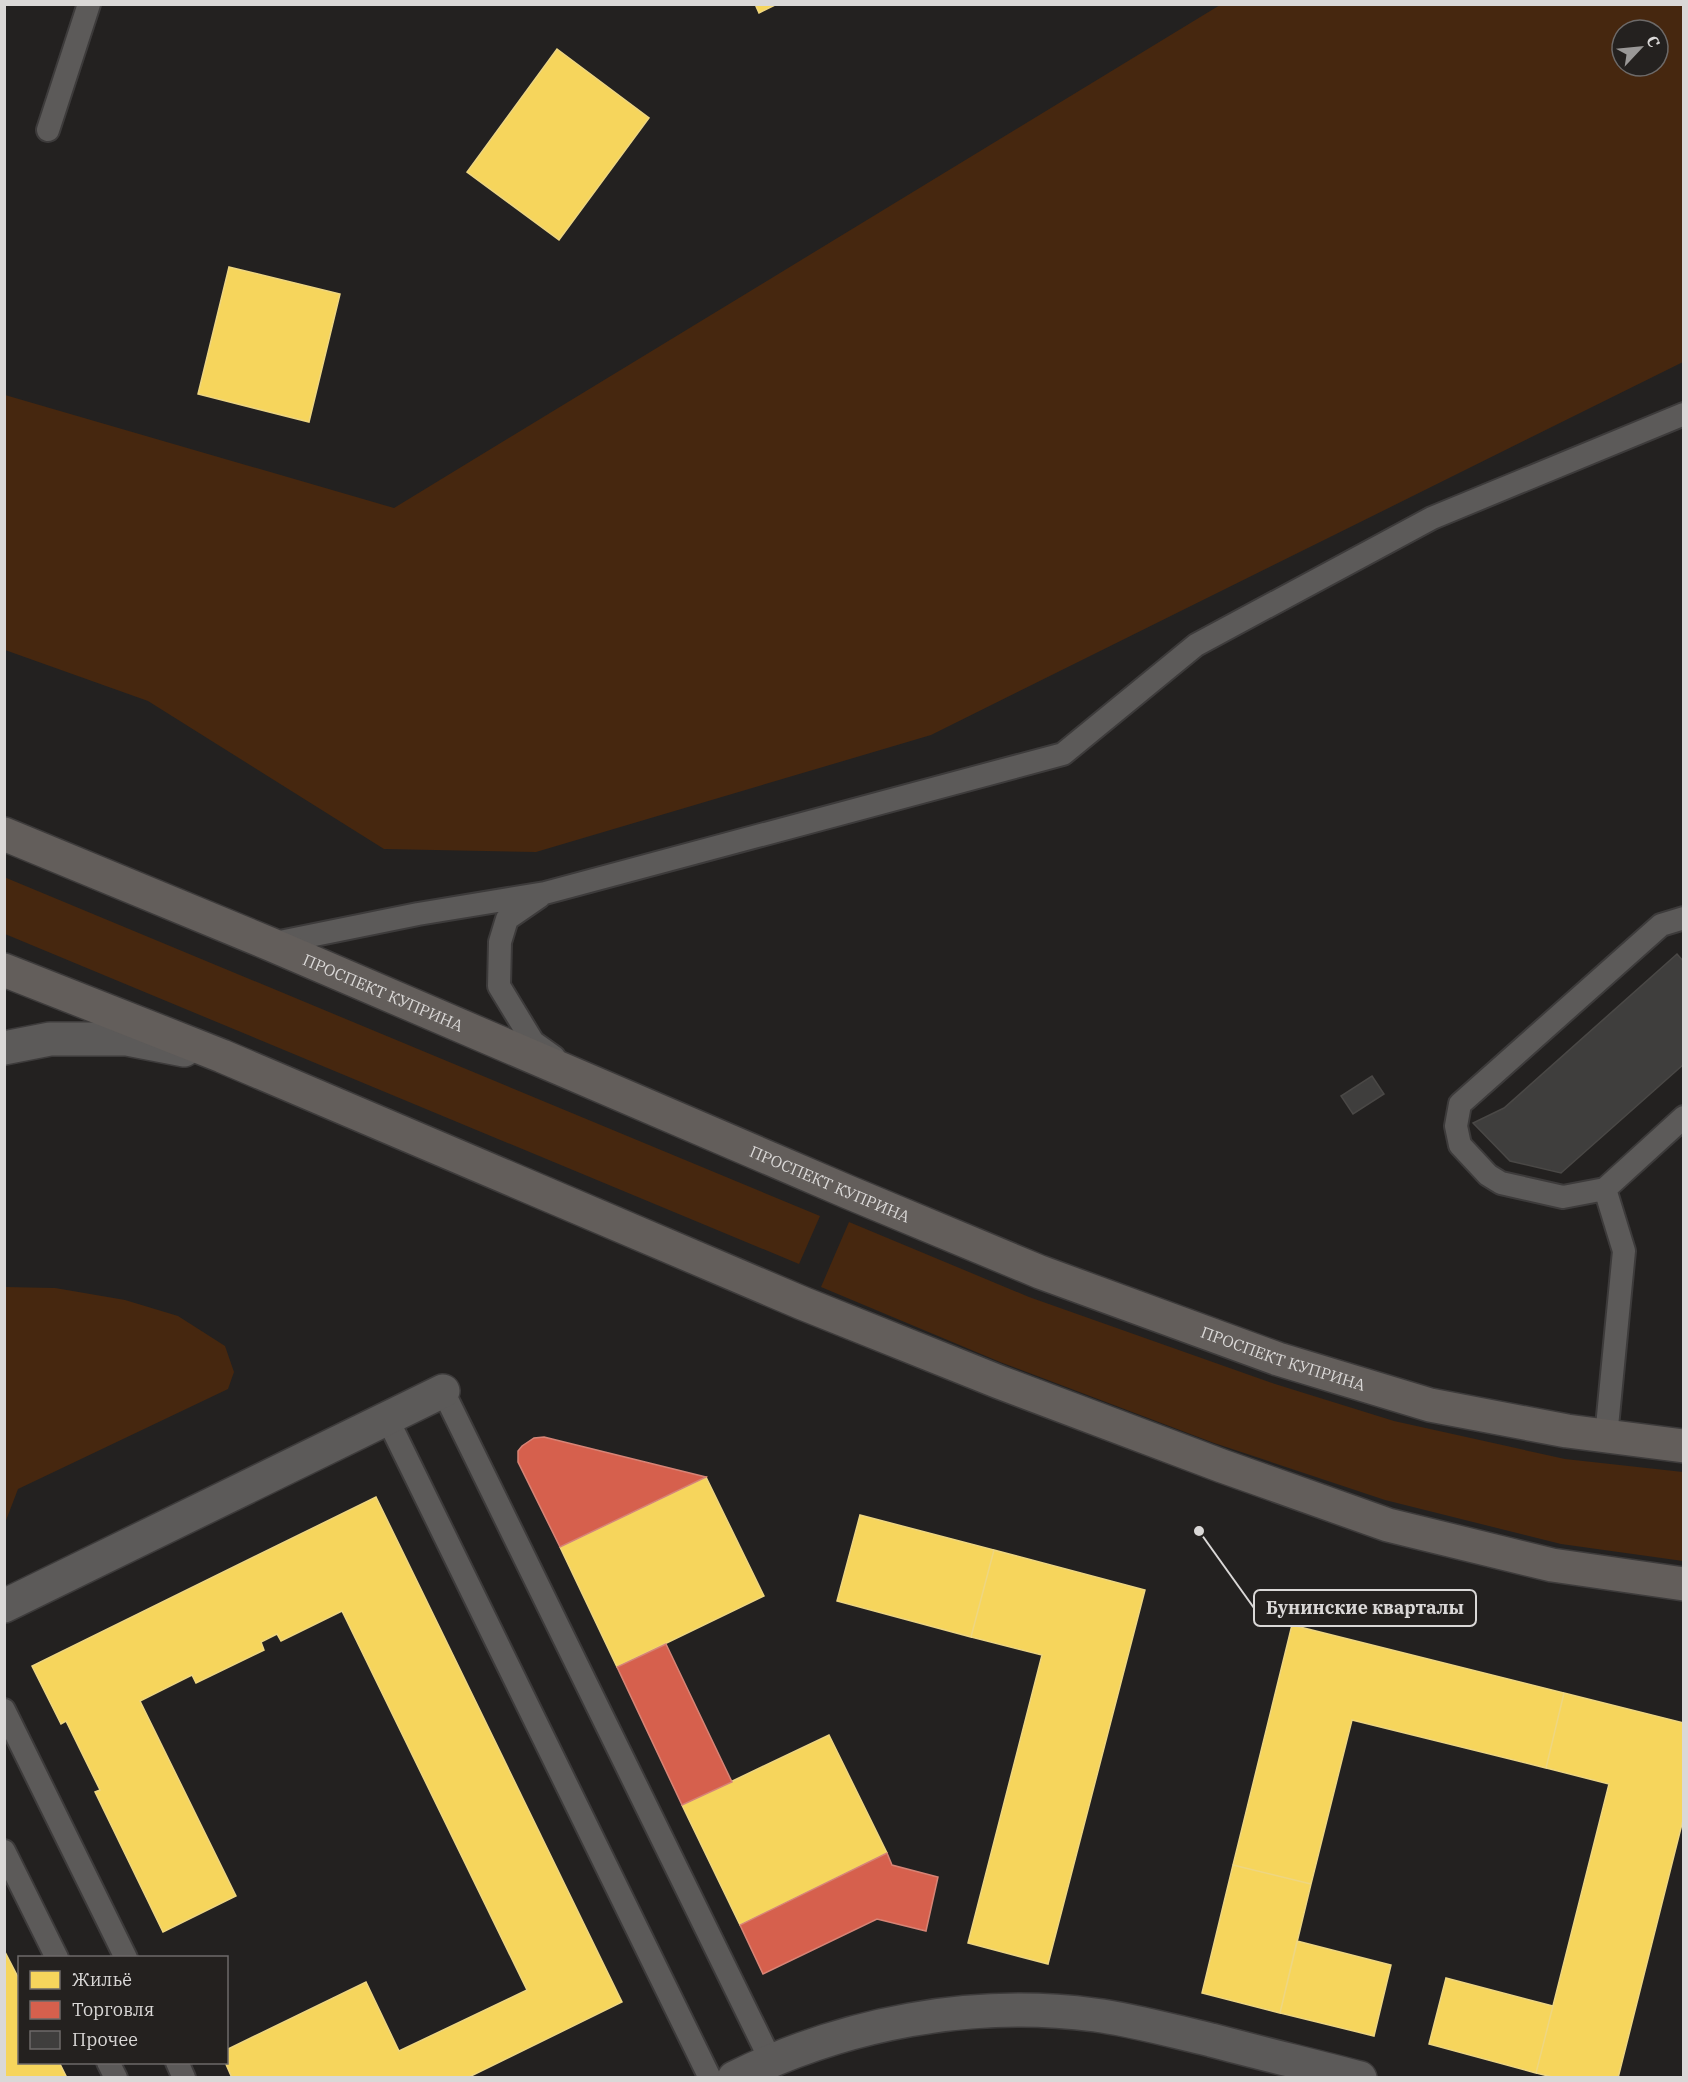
<svg xmlns="http://www.w3.org/2000/svg" width="1688" height="2082" font-family="'IBM Plex Serif',serif">
<rect width="100%" height="100%" fill="#232120"/>
<path fill="#46270f" fill-rule="evenodd" d="M 1220,5 L 1683,5 L 1683,362 L 931,735 L 536,852 L 384,849 L 148,701 L 5,650 L 5,395 L 394,508 ZM 1622,30 L 1658,30 L 1658,66 L 1622,66 Z
M 4,877 L 820,1216 L 799,1264 L 5,934 Z
M 849,1222 L 1029,1297 L 1275,1384 L 1394,1421 L 1565,1459 L 1683,1472 L 1683,1561 L 1561,1544 L 1385,1500 L 1214,1443 L 1000,1362 L 821,1287 Z
M 5,1287 L 55,1288 L 125,1300 L 178,1316 L 225,1346 L 234,1372 L 228,1389 L 18,1489 L 5,1523 Z"/>
<path fill="#f6d55c" stroke="#eed681" stroke-width="1.5" d="M 755,4 L 777,4 L 759,13 Z
M 557,49 L 649,118 L 559,240 L 467,172 Z
M 229,267 L 340,294 L 309,422 L 198,394 Z
M 706,1477 L 764,1596 L 617,1667 L 560,1547 Z
M 376,1497 L 622,2002 L 467,2078 L 232,2078 L 225,2062 L 226,2062 L 226,2050 L 366,1982 L 399,2051 L 527,1990 L 342,1611 L 281,1641 L 277,1634 L 261,1642 L 264,1650 L 196,1683 L 192,1675 L 140,1701 L 236,1896 L 163,1932 L 95,1792 L 100,1790 L 66,1721 L 61,1724 L 32,1666 Z
M 860,1515 L 994,1550 L 971,1637 L 837,1601 Z
M 994,1550 L 1145,1590 L 1048,1964 L 968,1943 L 1042,1655 L 971,1637 Z
M 1292,1625 L 1564,1693 L 1546,1768 L 1352,1720 L 1311,1884 L 1233,1865 Z
M 1564,1693 L 1684,1723 L 1684,1816 L 1618,2078 L 1556,2078 L 1536,2073 L 1609,1784 L 1546,1768 Z
M 829,1735 L 887,1853 L 740,1925 L 682,1805 Z
M 1233,1865 L 1311,1884 L 1280,2013 L 1202,1993 Z
M 1297,1941 L 1391,1965 L 1374,2036 L 1280,2013 Z
M 4,1950 L 20,1981 L 20,2062 L 59,2062 L 67,2078 L 4,2078 Z
M 1446,1978 L 1553,2006 L 1536,2073 L 1429,2044 Z"/>
<path fill="#d6604d" stroke="#d78476" stroke-width="1.5" d="M 544,1437 L 706,1477 L 560,1547 L 518,1462 L 518,1451 L 522,1446 L 534,1438 Z
M 666,1644 L 732,1782 L 682,1805 L 617,1667 Z
M 887,1853 L 892,1865 L 938,1877 L 926,1931 L 877,1919 L 763,1974 L 740,1925 Z"/>
<path fill="#3f3e3d" stroke="#4a4846" stroke-width="1.5" d="M 1677,954 L 1684,962 L 1684,1064 L 1561,1173 L 1510,1161 L 1473,1123 L 1504,1108 Z
M 1372,1076 L 1384,1094 L 1353,1114 L 1341,1096 Z"/>
<g fill="none" stroke-linecap="round" stroke-linejoin="round">
<defs>
<path id="service" d="M 48,130 L 89,4
M 539,897 L 507,919 L 500,942 L 499,986 L 533,1042 L 554,1057
M 1684,918 L 1661,925 L 1460,1104 L 1456,1126 L 1460,1145 L 1488,1175 L 1501,1183 L 1563,1197 L 1605,1189 L 1684,1117
M 270,944 L 418,914 L 545,893 L 1063,754 L 1196,645 L 1432,518 L 1684,414
M 1605,1189 L 1624,1251 L 1606,1437
M 443,1391 L 771,2061
M 387,1418 L 710,2078
M 4,1710 L 126,1958
M 4,1851 L 57,1958
M 108,2062 L 116,2078
M 177,2062 L 184,2078"/>
<path id="minor" d="M 4,1606 L 443,1391
M 734,2078 C 845,2023 972,1999 1095,2015 C 1134,2020 1172,2031 1211,2040 C 1260,2053 1310,2065 1360,2078"/>
<path id="tertiary" d="M 4,1048 L 50,1039 L 127,1039 L 184,1050"/>
<g id="secondary">
<path id="s1" d="M 4,834 L 270,944 L 848,1192 L 1040,1272 L 1278,1359 L 1430,1405 L 1567,1431 L 1684,1446"/>
<path d="M 4,970 L 222,1056 L 802,1303 L 999,1382 L 1222,1466 L 1388,1525 L 1552,1565 L 1684,1584"/>
</g>
</defs>
<use href="#service" stroke="#3d3b3b" stroke-width="26"/>
<use href="#minor" stroke="#3d3b3b" stroke-width="36"/>
<use href="#tertiary" stroke="#3d3b3b" stroke-width="36"/>
<use href="#secondary" stroke="#3d3b3b" stroke-width="36"/>
<use href="#service" stroke="#5c5a59" stroke-width="22"/>
<use href="#minor" stroke="#5c5a59" stroke-width="33"/>
<use href="#tertiary" stroke="#5c5a59" stroke-width="33"/>
<use href="#secondary" stroke="#635e5b" stroke-width="33"/>
</g>
<g text-anchor="middle" stroke-width="6" stroke-linejoin="round" paint-order="stroke">
<g font-size="16" fill="#dad8d7" stroke="#24211f">
<text dy="6" stroke="none"><textPath href="#s1" startOffset="411">ПРОСПЕКТ КУПРИНА</textPath></text>
<text dy="6" stroke="none"><textPath href="#s1" startOffset="897">ПРОСПЕКТ КУПРИНА</textPath></text>
<text dy="6" stroke="none"><textPath href="#s1" startOffset="1383">ПРОСПЕКТ КУПРИНА</textPath></text>
</g>
</g>
<path fill="none" stroke="#dad8d7" stroke-width="2" d="M1199 1531L1254 1608"/>
<circle fill="#dad8d7" stroke="#24211f" stroke-width="2" cx="1199" cy="1531" r="6"/>
<rect fill="#24211f" stroke="#dad8d7" stroke-width="2" x="1254" y="1590" width="222" height="36" rx="6"/>
<g font-size="18" text-anchor="middle" font-weight="bold" fill="#dad8d7">
<text x="1365" y="1614">Бунинские кварталы</text>
</g>
<rect width="1688" height="2082" fill="none" stroke="#dad8d7" stroke-width="12"/>
<rect x="18" y="1956" width="210" height="108" fill="#24211f" stroke="#6d6a69" stroke-width="1.5"/>
<rect x="30" y="1971" width="30" height="18" fill="#f6d55c" stroke="#6d6a69" stroke-width="1.5"/>
<text x="72" y="1986" font-size="18" fill="#dad8d7">Жильё</text>
<rect x="30" y="2001" width="30" height="18" fill="#d6604d" stroke="#6d6a69" stroke-width="1.5"/>
<text x="72" y="2016" font-size="18" fill="#dad8d7">Торговля</text>
<rect x="30" y="2031" width="30" height="18" fill="#3f3e3d" stroke="#6d6a69" stroke-width="1.5"/>
<text x="72" y="2046" font-size="18" fill="#dad8d7">Прочее</text>
<g transform="translate(1640 48) rotate(64)"><circle r="28" fill="#24211f" stroke="#6d6a69" stroke-width="1.5"/>
<path d="M0-4.5L10 22L0 15L-10 22Z" fill="#9a9897"/>
<text y="-9" font-size="16" font-weight="bold" text-anchor="middle" fill="#dad8d7">С</text>
</g>
</svg>
